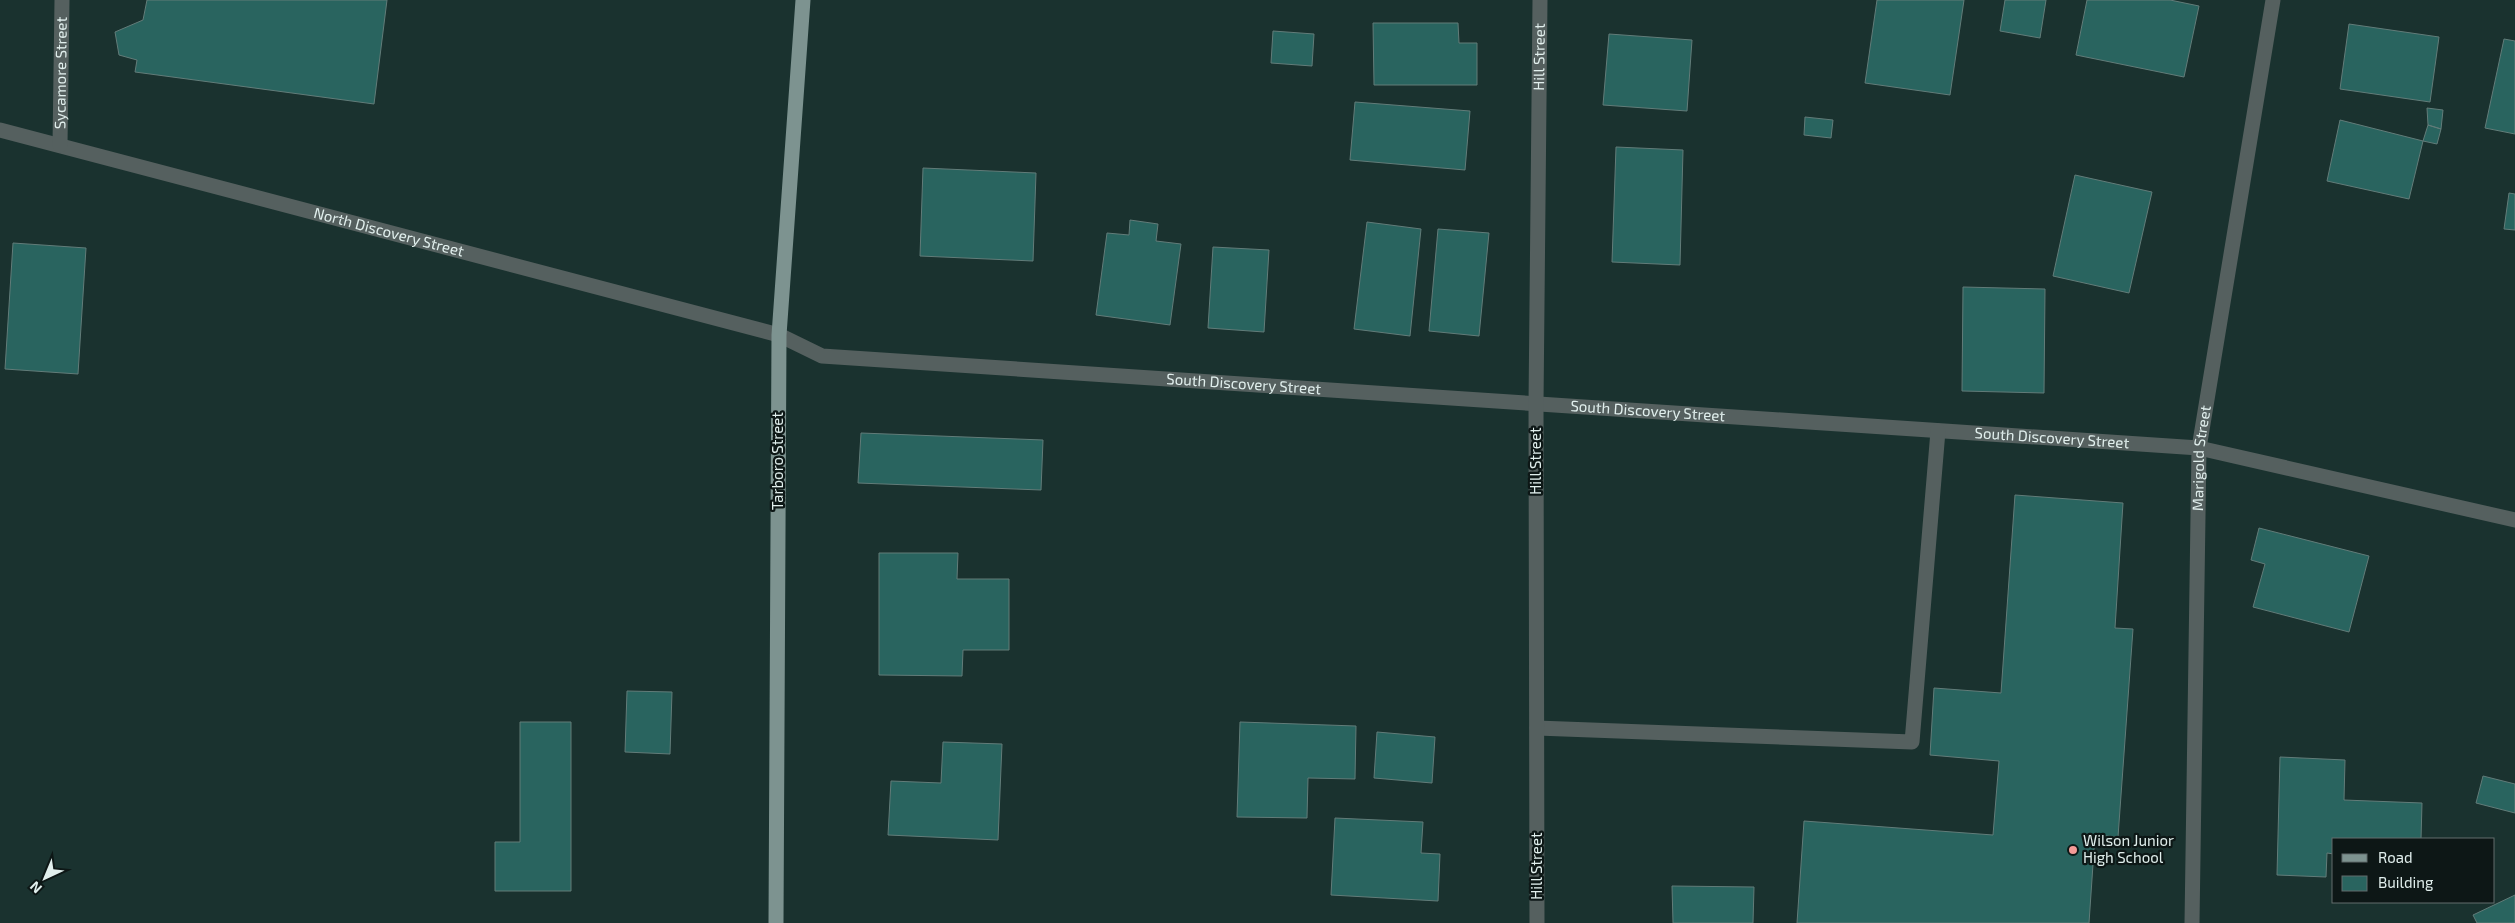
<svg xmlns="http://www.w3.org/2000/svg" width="2515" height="923" font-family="'Exo 2',sans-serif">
<rect width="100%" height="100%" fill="#1a322f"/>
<path fill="#29645f" stroke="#627c79" d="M 147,0 L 387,0 L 374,104 L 135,72 L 137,60 L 119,55 L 115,32 L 143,20 Z
M 1877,0 L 1964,0 L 1950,95 L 1865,83 Z
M 2005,0 L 2046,0 L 2040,38 L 2000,31 Z
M 2087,0 L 2170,0 L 2199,6 L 2184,77 L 2076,55 Z
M 1373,23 L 1458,23 L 1459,43 L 1477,43 L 1477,85 L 1374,85 Z
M 2349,24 L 2439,37 L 2430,102 L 2340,89 Z
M 1273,31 L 1314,34 L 1312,66 L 1271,63 Z
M 1609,34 L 1692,40 L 1687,111 L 1603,105 Z
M 2504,39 L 2515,41 L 2515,134 L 2485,128 Z
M 1355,102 L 1470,111 L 1465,170 L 1350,160 Z
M 2427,108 L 2443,110 L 2441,129 L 2428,125 Z
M 1805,117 L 1833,120 L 1831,138 L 1804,135 Z
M 2340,120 L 2423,141 L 2409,199 L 2327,181 Z
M 2428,125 L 2441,129 L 2437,144 L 2423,141 Z
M 1616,147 L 1683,150 L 1680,265 L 1612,262 Z
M 923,168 L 1036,173 L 1033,261 L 920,256 Z
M 2075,175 L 2152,192 L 2129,293 L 2053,276 Z
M 2509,193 L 2515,194 L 2515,230 L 2504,229 Z
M 1130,220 L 1158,224 L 1156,241 L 1181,244 L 1170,325 L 1096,315 L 1107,233 L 1129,235 Z
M 1367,222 L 1421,229 L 1410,336 L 1354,329 Z
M 1438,229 L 1489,233 L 1479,336 L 1429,331 Z
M 13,243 L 86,248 L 78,374 L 5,369 Z
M 1213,247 L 1269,250 L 1264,332 L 1208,328 Z
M 1963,287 L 2045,289 L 2044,393 L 1962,391 Z
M 861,433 L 1043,440 L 1041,490 L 858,483 Z
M 2015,495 L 2123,503 L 2115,628 L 2133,629 L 2118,837 L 2095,835 L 2089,923 L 1797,923 L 1804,821 L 1993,835 L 1999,761 L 1930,755 L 1934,688 L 2001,693 Z
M 2259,528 L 2369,556 L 2349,632 L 2253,607 L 2265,564 L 2251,560 Z
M 879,553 L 958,553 L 957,579 L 1009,579 L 1009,650 L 963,650 L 962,676 L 879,675 Z
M 627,691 L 672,692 L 670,754 L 625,752 Z
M 520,722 L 571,722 L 571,891 L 495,891 L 495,842 L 520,842 Z
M 1240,722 L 1356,726 L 1355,779 L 1308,778 L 1307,818 L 1237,817 Z
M 1377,732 L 1435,737 L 1432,783 L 1374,778 Z
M 943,742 L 1002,744 L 998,840 L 888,835 L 891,781 L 941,783 Z
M 2280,757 L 2345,760 L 2344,800 L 2422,803 L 2421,839 L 2334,839 L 2334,854 L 2327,853 L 2326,877 L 2277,875 Z
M 2483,776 L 2515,784 L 2515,813 L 2476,803 Z
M 1335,818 L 1423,822 L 1421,853 L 1440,854 L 1438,901 L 1331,895 Z
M 1672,886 L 1754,887 L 1753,923 L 1673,923 Z
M 2515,895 L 2515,923 L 2477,923 L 2473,915 Z"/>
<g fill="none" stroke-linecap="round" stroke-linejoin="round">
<g stroke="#55605f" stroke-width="15">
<path id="s1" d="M 0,130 L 779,335 L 822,356 L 2199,448 L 2515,520"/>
<path id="s2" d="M 60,145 L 62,0"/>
<path d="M 1537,728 L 1912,742 L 1938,431"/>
<path id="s3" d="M 1537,923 L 1536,404 L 1540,0"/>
<path id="s4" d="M 2192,923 L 2199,448 L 2273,0"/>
</g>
<path stroke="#7d9390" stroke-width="15" d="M 776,923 L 779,335 L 803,0"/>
</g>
<circle fill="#f59b97" stroke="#0d1716" stroke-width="2" cx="2073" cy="850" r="5"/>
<g text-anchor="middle" stroke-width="4.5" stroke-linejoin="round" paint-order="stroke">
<g font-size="15" fill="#e1efed" stroke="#0d1716">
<text dy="5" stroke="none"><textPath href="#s3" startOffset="866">Hill Street</textPath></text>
<text dy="5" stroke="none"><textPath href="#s2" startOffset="72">Sycamore Street</textPath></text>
<text dy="5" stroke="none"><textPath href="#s1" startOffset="402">North Discovery Street</textPath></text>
<text dy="5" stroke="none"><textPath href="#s1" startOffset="1276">South Discovery Street</textPath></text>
<text dy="5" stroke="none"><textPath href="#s1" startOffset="1681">South Discovery Street</textPath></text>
<text dy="5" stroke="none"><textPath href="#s1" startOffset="2086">South Discovery Street</textPath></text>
<text dy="5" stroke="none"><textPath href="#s4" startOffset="465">Marigold Street</textPath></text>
<text transform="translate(778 461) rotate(-90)" y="5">Tarboro Street</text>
<text transform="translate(1536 461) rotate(-90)" y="5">Hill Street</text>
<text transform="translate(1537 866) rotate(-90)" y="5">Hill Street</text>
</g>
<g font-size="15" fill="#e1efed" stroke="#0d1716" text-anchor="start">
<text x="2083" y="846">Wilson Junior<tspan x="2083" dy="17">High School</tspan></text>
</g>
</g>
<rect x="2332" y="838" width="162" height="65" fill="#0d1716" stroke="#626d6c"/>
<rect x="2342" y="854" width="25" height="8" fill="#7d9390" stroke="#626d6c"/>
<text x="2378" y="863" font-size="15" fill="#e1efed">Road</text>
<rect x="2342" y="876" width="25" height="15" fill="#29645f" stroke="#626d6c"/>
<text x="2378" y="888" font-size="15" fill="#e1efed">Building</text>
<g transform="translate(45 878) rotate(224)" stroke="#0d1716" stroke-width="4" paint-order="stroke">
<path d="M0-4L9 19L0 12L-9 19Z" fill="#e1efed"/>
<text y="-8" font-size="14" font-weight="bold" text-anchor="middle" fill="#e1efed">N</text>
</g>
</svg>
